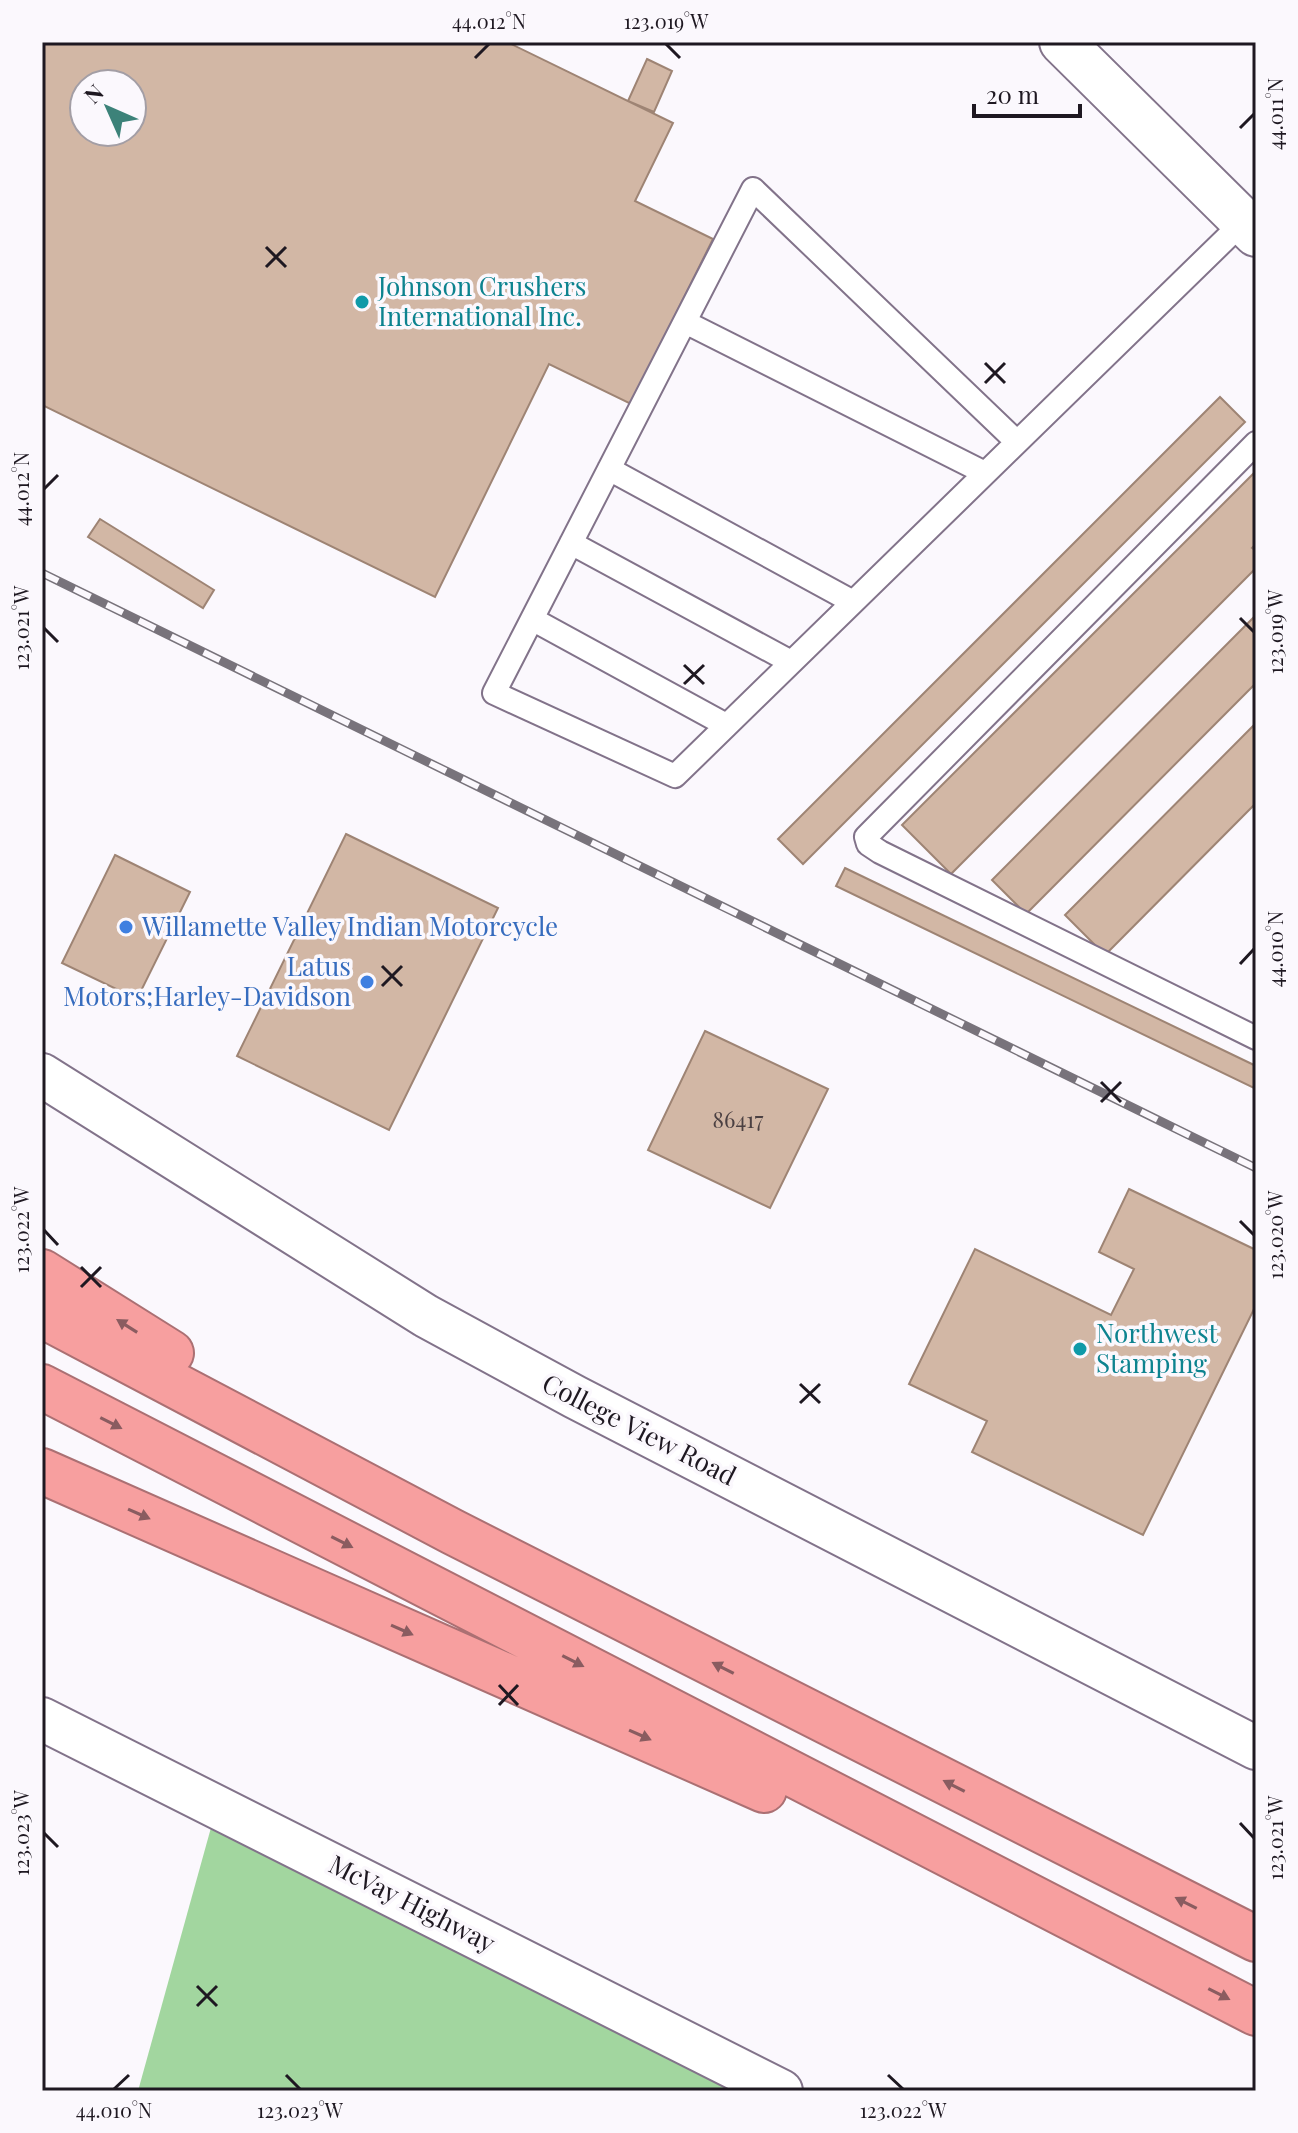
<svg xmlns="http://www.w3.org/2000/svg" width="1298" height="2133" font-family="'Playfair Display',serif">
<rect width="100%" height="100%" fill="#fbf8fd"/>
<path fill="#a2d69f" d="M 217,1806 L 776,2091 L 138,2091 Z"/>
<path fill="#d2b7a5" stroke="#9e8474" stroke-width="2" fill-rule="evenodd" d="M 42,42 L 507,42 L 673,123 L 635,201 L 713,239 L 631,404 L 549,364 L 435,597 L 42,405 ZM 84,84 L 132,84 L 132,132 L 84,132 Z
M 647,59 L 672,71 L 654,112 L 628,101 Z
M 1220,397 L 1245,422 L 803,864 L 778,839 Z
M 1256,471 L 1256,544 L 1252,548 L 1256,551 L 1256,568 L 951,874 L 902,825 Z
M 100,519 L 214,590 L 203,608 L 88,537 Z
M 1256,615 L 1256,683 L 1026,914 L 992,880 Z
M 1256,723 L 1256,803 L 1105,955 L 1065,915 Z
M 346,834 L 498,908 L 389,1130 L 237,1056 Z
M 115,855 L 190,892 L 137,999 L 62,963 Z
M 845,868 L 1256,1066 L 1256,1089 L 836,886 Z
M 705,1031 L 828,1089 L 770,1208 L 648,1150 Z
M 1129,1189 L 1256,1250 L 1256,1305 L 1143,1535 L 972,1452 L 987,1421 L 909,1384 L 975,1249 L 1111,1315 L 1134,1269 L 1099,1252 Z"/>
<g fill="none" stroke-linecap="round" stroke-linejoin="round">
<defs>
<path id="service" d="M 685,322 L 985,473
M 1017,442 L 753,189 L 494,693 L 675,776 L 1243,222
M 1256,443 L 866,837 L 868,844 L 880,852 L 1256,1038
M 609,469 L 853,602
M 571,543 L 791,662
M 532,619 L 726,725"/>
<path id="minor" d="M 42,1075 L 426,1316 L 575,1397 L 1256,1748
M 42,1719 L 781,2091"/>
<path id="secondary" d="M 1062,42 L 1256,234"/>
<path id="motorway" d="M 42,1272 L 171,1353
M 42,1315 L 453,1532 L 1256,1939
M 42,1387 L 1256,2013
M 42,1471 L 764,1790"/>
</defs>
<use href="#service" stroke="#82738a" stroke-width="26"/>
<use href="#minor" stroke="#82738a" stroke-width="46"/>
<use href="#secondary" stroke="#82738a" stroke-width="48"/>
<use href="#motorway" stroke="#ab7073" stroke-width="48"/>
<use href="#service" stroke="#fff" stroke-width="22"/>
<use href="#minor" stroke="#fff" stroke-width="42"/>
<use href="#secondary" stroke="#fff" stroke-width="44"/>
<use href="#motorway" stroke="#f79f9f" stroke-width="44"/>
<defs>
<path id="rail" d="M 42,573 L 1256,1168"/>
</defs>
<use href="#rail" stroke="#78737b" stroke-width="9"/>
<use href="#rail" stroke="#fbf8fd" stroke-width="6" stroke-dasharray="18" stroke-linecap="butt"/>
</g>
<defs><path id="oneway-solid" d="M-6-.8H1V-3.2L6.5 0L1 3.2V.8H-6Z" transform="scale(2)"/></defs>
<g fill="#8a5c60">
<use href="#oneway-solid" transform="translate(127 1326) rotate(-148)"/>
<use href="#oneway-solid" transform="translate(111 1423) rotate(27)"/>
<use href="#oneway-solid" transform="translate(139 1514) rotate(24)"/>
<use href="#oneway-solid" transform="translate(342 1542) rotate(27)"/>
<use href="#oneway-solid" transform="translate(402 1630) rotate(24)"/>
<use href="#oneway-solid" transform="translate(573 1661) rotate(27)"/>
<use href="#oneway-solid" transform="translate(723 1668) rotate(-153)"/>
<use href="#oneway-solid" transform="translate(640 1735) rotate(24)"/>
<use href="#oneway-solid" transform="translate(954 1786) rotate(-153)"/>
<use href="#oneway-solid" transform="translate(1186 1903) rotate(-153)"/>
<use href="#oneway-solid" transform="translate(1219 1994) rotate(27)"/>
</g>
<path fill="none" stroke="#1e1821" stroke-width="3" d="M 666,44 L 680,58M 475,58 L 489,44M 1240,128 L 1254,114M 266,247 L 286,267M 266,267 L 286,247M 985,363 L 1005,383M 985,383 L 1005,363M 44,489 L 58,475M 1240,618 L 1254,632M 44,628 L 58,642M 684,665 L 704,684M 684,684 L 704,665M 1240,964 L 1254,949M 382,966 L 402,986M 382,986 L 402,966M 1101,1082 L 1121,1102M 1101,1102 L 1121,1082M 1240,1221 L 1254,1235M 44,1230 L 58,1245M 81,1267 L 101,1287M 81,1287 L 101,1267M 800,1384 L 820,1403M 800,1403 L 820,1384M 499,1685 L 518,1705M 499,1705 L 518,1685M 1240,1823 L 1254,1838M 44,1833 L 58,1847M 197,1986 L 217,2006M 197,2006 L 217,1986M 286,2075 L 300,2089M 888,2075 L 903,2089M 114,2089 L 129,2075"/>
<g fill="#0f9aa8" stroke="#fbf8fd" stroke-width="3">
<circle cx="362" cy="302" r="8"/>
<circle cx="1080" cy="1349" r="8"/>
</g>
<g fill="#3f7fe0" stroke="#fbf8fd" stroke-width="3">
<circle cx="126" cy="927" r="8"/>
<circle cx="367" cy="982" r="8"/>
</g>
<g text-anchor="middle" stroke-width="7" stroke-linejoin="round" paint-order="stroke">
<g font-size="22" fill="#4b4042">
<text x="738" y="1128">86417</text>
</g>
<g font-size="26" fill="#0d838f" stroke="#fbf8fd" text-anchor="start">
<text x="378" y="296">Johnson Crushers<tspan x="378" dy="30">International Inc.</tspan></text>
<text x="1096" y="1343">Northwest<tspan x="1096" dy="30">Stamping</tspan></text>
</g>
<g font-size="26" fill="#366cbe" stroke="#fbf8fd" text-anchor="start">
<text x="142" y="936">Willamette Valley Indian Motorcycle</text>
<text x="351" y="976" text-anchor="end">Latus<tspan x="351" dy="30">Motors;Harley-Davidson</tspan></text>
</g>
<g font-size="26" fill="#1e1821" stroke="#fbf8fd">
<text transform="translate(639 1430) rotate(27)" y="9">College View Road</text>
<text transform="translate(412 1904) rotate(27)" y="9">McVay Highway</text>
</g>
</g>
<rect width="1298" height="2133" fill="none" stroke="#fbf8fd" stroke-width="88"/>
<g transform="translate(108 108) rotate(315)"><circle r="38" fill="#fbf8fd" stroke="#a39ea5" stroke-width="2"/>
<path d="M0-6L14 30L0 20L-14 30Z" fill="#3c8279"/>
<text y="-12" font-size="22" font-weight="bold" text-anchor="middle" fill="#1e1821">N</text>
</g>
<path d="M974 104v12h106v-12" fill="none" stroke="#1e1821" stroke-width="4"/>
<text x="986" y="104" font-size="24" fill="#1e1821" stroke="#fbf8fd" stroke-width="6" paint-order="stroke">20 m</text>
<rect x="44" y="44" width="1210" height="2045" fill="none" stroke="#1e1821" stroke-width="3"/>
<g font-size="20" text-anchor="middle" fill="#1e1821">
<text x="489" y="29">44.012°N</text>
<text x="666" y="29">123.019°W</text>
<text transform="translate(1276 114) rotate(-90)" y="7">44.011°N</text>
<text transform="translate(22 489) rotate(-90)" y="7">44.012°N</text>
<text transform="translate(22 628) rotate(-90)" y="7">123.021°W</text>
<text transform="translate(1276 632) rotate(-90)" y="7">123.019°W</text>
<text transform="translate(1276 949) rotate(-90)" y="7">44.010°N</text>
<text transform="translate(22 1230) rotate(-90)" y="7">123.022°W</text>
<text transform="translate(1276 1235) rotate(-90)" y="7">123.020°W</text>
<text transform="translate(22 1833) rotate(-90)" y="7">123.023°W</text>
<text transform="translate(1276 1838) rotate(-90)" y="7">123.021°W</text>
<text x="114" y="2118">44.010°N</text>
<text x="300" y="2118">123.023°W</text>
<text x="903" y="2118">123.022°W</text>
</g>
</svg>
